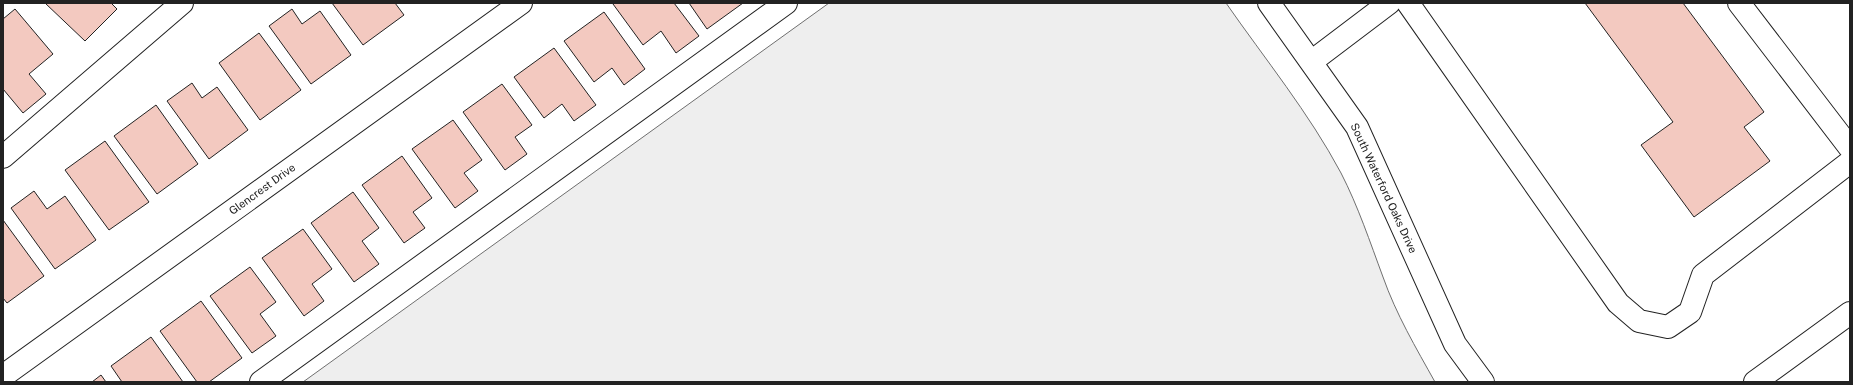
<svg xmlns="http://www.w3.org/2000/svg" width="1853" height="385" font-family="'Public Sans',sans-serif">
<rect width="100%" height="100%" fill="#fff"/>
<path fill="#eee" stroke="#6f6f6f" d="M 829,3 L 1226,3 C 1265,59 1309,113 1341,173 C 1358,206 1370,242 1383,277 C 1396,314 1416,348 1435,382 L 303,382 Z"/>
<path fill="#f3c9c0" stroke="#222" d="M 45,3 L 111,3 L 117,9 L 85,41 Z
M 332,3 L 395,3 L 404,15 L 363,45 Z
M 615,3 L 674,3 L 699,36 L 676,53 L 661,31 L 643,45 L 613,4 Z
M 689,3 L 743,3 L 707,29 Z
M 1585,3 L 1683,3 L 1764,112 L 1744,127 L 1770,161 L 1694,217 L 1641,145 L 1673,122 Z
M 15,9 L 53,54 L 29,74 L 46,94 L 23,113 L 3,89 L 3,19 Z
M 292,9 L 302,24 L 320,11 L 351,55 L 311,84 L 269,26 Z
M 604,12 L 645,69 L 624,85 L 612,68 L 594,82 L 564,41 Z
M 259,33 L 301,90 L 260,120 L 219,63 Z
M 554,48 L 596,105 L 574,121 L 562,104 L 544,118 L 514,77 Z
M 192,83 L 202,98 L 217,87 L 248,130 L 209,159 L 167,101 Z
M 502,84 L 532,125 L 515,137 L 527,154 L 505,170 L 463,112 Z
M 156,105 L 198,164 L 157,194 L 114,136 Z
M 453,120 L 482,160 L 464,173 L 478,191 L 455,208 L 412,149 Z
M 105,141 L 149,202 L 109,230 L 65,170 Z
M 402,156 L 432,198 L 413,212 L 425,228 L 404,243 L 362,185 Z
M 34,191 L 47,209 L 65,196 L 96,240 L 55,269 L 11,208 Z
M 353,192 L 379,228 L 362,241 L 379,264 L 354,282 L 311,223 Z
M 3,220 L 44,276 L 7,303 L 3,298 Z
M 303,229 L 332,269 L 312,284 L 324,301 L 304,316 L 262,258 Z
M 250,267 L 276,302 L 260,314 L 276,336 L 252,353 L 210,296 Z
M 201,301 L 242,358 L 209,382 L 197,382 L 160,331 Z
M 151,337 L 183,382 L 122,382 L 111,366 Z
M 101,375 L 106,382 L 92,382 Z"/>
<g fill="none" stroke-linecap="round" stroke-linejoin="round">
<defs>
<path id="minor" d="M 1269,3 L 1357,127 L 1455,344 L 1483,382
M 1408,3 L 1618,303 L 1639,321 L 1668,327 L 1690,312 L 1703,275 L 1850,162
M 1739,3 L 1850,148
M 1311,62 L 1389,3
M 3,157 L 182,3
M 3,376 L 521,3
M 261,382 L 786,3"/>
<path id="major" d="M 1755,382 L 1850,313"/>
</defs>
<use href="#minor" stroke="#222" stroke-width="24"/>
<use href="#major" stroke="#222" stroke-width="24"/>
<use href="#minor" stroke="#fff" stroke-width="22"/>
<use href="#major" stroke="#fff" stroke-width="22"/>
</g>
<g text-anchor="middle" stroke-width="3" stroke-linejoin="round" paint-order="stroke">
<g font-size="11" fill="#222" stroke="#fff">
<text transform="translate(1384 188) rotate(65)" y="4">South Waterford Oaks Drive</text>
<text transform="translate(262 189) rotate(-36)" y="4">Glencrest Drive</text>
</g>
</g>
<rect width="1853" height="385" fill="none" stroke="#222222" stroke-width="8"/>
</svg>
